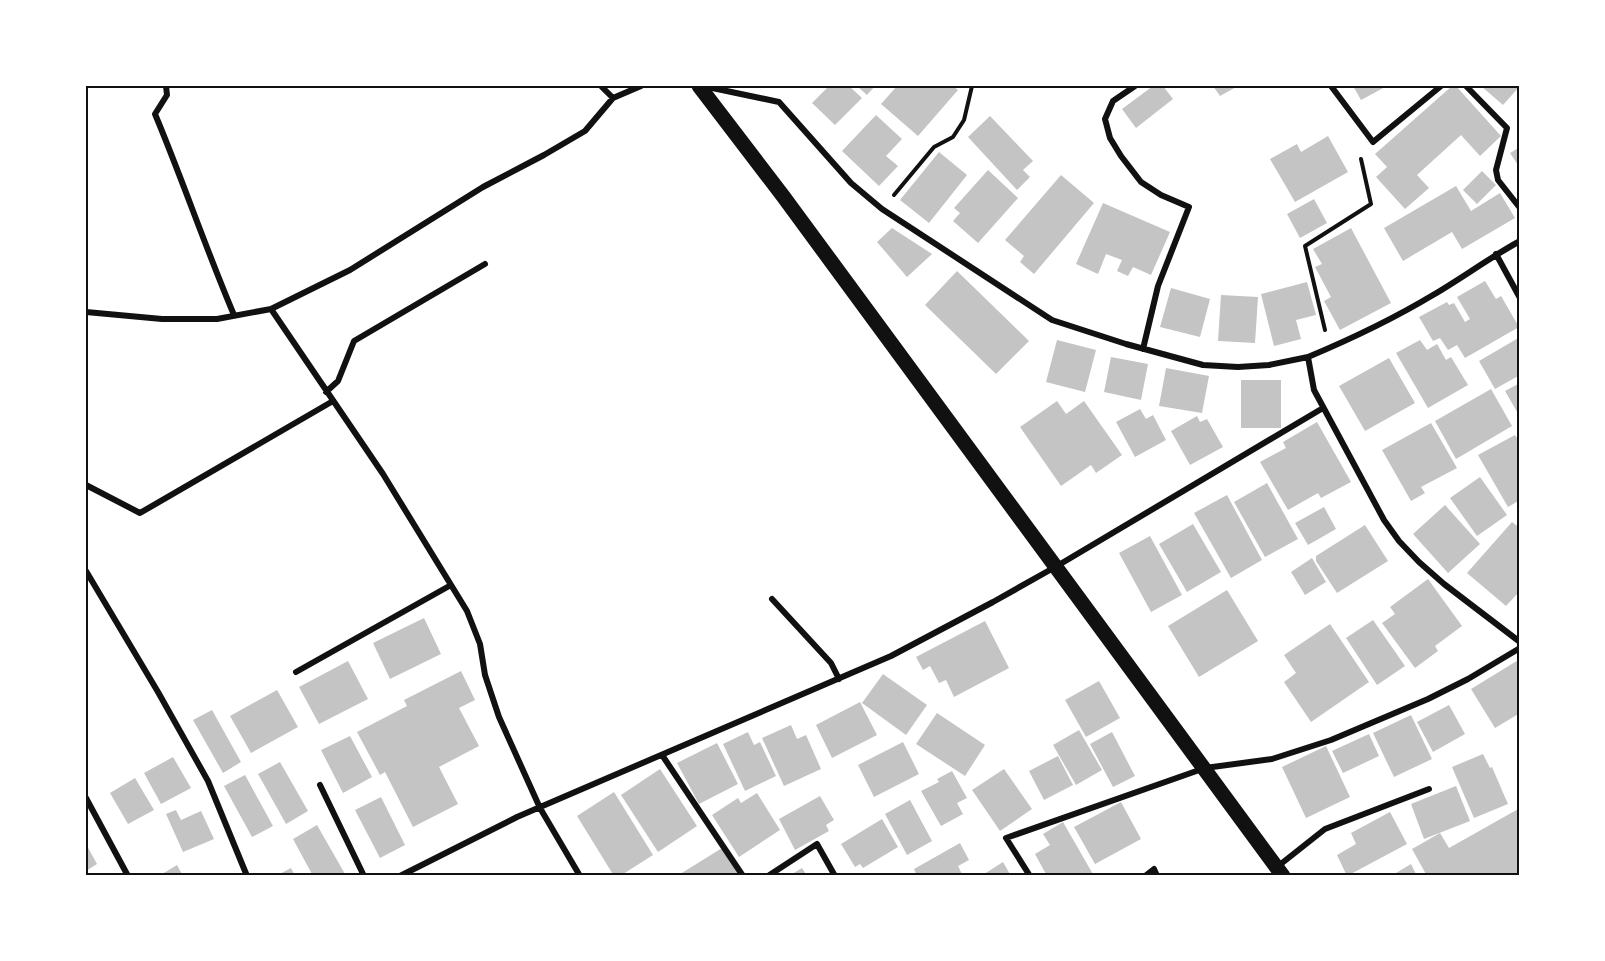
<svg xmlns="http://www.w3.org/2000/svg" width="1605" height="961" font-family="'IBM Plex Sans',sans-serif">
<rect width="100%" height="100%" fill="#fff"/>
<path fill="#c4c4c4" d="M 829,86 L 849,86 L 862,98 L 835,125 L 812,103 Z
M 857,86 L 875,86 L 867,95 Z
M 897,86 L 953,86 L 958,90 L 918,136 L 881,104 Z
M 1153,86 L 1163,86 L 1173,99 L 1136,128 L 1122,109 Z
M 1213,86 L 1238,86 L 1220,96 Z
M 1353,86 L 1387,86 L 1361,100 Z
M 1452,86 L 1456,86 L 1501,136 L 1480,156 L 1461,135 L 1417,175 L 1429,188 L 1405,209 L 1376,177 L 1387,167 L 1375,154 Z
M 1481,86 L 1520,86 L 1503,105 Z
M 876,115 L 902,139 L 886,156 L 898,166 L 879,186 L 842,151 Z
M 990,116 L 1033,161 L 1023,170 L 1030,177 L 1017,190 L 968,137 Z
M 1328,136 L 1348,172 L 1295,202 L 1270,159 L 1297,144 L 1301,152 Z
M 1520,147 L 1520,168 L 1510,153 Z
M 939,152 L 967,175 L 929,223 L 900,200 Z
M 988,170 L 1018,198 L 978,243 L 953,221 L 960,213 L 954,208 Z
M 1482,171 L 1496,185 L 1477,204 L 1463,190 Z
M 1061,175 L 1094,203 L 1034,274 L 1020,262 L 1024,256 L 1005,240 Z
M 1456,186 L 1471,211 L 1500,193 L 1515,218 L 1462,249 L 1452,232 L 1403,261 L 1384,228 Z
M 1314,199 L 1327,223 L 1300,238 L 1287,214 Z
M 1103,203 L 1170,232 L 1151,275 L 1133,267 L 1128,276 L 1117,271 L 1122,260 L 1106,254 L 1098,274 L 1076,264 Z
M 892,228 L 932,254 L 907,277 L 877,242 Z
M 1351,228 L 1391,303 L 1340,330 L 1324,301 L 1331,297 L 1315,267 L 1322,264 L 1313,249 Z
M 957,271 L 1029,341 L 996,374 L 925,305 Z
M 1485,281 L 1496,299 L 1501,296 L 1519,327 L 1465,358 L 1457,345 L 1448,350 L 1440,338 L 1433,341 L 1419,317 L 1447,302 L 1449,305 L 1454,303 L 1465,322 L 1470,319 L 1457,297 Z
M 1307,282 L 1316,315 L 1296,320 L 1301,339 L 1274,346 L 1261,294 Z
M 1171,288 L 1210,299 L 1200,337 L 1160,327 Z
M 1221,295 L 1258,297 L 1255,343 L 1218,341 Z
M 1520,337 L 1520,375 L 1495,389 L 1479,361 Z
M 1057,340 L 1096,350 L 1085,392 L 1046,382 Z
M 1420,340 L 1427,350 L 1437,344 L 1446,360 L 1451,357 L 1468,385 L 1428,408 L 1396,353 Z
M 1111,357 L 1148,364 L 1141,400 L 1104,392 Z
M 1389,358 L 1415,403 L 1365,431 L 1339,386 Z
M 1166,368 L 1209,376 L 1202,413 L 1159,406 Z
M 1241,380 L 1281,380 L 1281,428 L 1241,428 Z
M 1520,383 L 1520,417 L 1505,391 Z
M 1491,389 L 1512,426 L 1456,459 L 1435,421 Z
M 1057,401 L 1066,414 L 1084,401 L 1122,455 L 1096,473 L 1091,465 L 1061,486 L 1020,427 Z
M 1140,409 L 1146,419 L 1153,415 L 1166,440 L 1135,457 L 1116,422 Z
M 1197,416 L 1200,422 L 1207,419 L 1223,447 L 1190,465 L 1171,431 Z
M 1317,422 L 1351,482 L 1321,498 L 1318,493 L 1288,510 L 1260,462 L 1286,448 L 1283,442 Z
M 1431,423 L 1457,468 L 1421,487 L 1425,493 L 1411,501 L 1382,450 Z
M 1515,435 L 1520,443 L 1520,500 L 1508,507 L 1478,455 Z
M 1480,477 L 1507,515 L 1477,536 L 1450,498 Z
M 1267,483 L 1298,539 L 1265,557 L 1234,502 Z
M 1227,495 L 1262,560 L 1231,578 L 1194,513 Z
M 1445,505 L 1480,544 L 1448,573 L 1413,534 Z
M 1324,507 L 1336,529 L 1308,545 L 1295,523 Z
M 1512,522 L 1520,528 L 1520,591 L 1506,606 L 1467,573 Z
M 1193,524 L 1221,572 L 1187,592 L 1159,544 Z
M 1365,525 L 1388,561 L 1337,593 L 1316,561 L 1316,556 Z
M 1150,536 L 1182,595 L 1151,612 L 1119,553 Z
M 1312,558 L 1326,582 L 1305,595 L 1291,572 Z
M 1428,579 L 1462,626 L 1435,646 L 1438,651 L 1415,668 L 1382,623 L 1395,614 L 1390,607 Z
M 1227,590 L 1258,641 L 1199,677 L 1168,626 Z
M 424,618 L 441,654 L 390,679 L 373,643 Z
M 1373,620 L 1405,666 L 1377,685 L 1346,638 Z
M 985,621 L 1009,668 L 954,697 L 946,680 L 939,683 L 930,666 L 923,670 L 916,657 Z
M 1330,624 L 1369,682 L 1311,722 L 1284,682 L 1296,673 L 1284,655 Z
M 1520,659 L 1520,713 L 1495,728 L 1471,689 Z
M 348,661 L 368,699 L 319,724 L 299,687 Z
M 461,671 L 475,700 L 459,708 L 479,746 L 439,767 L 458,804 L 413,827 L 385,772 L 380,775 L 357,732 L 407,706 L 404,700 Z
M 883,674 L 927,705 L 906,735 L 862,703 Z
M 1099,681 L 1120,718 L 1086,737 L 1065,700 Z
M 277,690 L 298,727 L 251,753 L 230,716 Z
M 860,702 L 877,735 L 832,758 L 816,725 Z
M 1449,705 L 1465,734 L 1433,752 L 1417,722 Z
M 212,710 L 241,762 L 223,773 L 193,720 Z
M 937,713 L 985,745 L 965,776 L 916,744 Z
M 1411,715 L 1432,759 L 1394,777 L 1373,733 Z
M 791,725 L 797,739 L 806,735 L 821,769 L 784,786 L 762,738 Z
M 1079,730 L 1102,770 L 1076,785 L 1053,745 Z
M 748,732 L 754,745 L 760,742 L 776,776 L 745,791 L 723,744 Z
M 1112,732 L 1135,776 L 1113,787 L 1090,744 Z
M 1369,734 L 1379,756 L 1343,773 L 1332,751 Z
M 350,736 L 372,777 L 343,793 L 321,750 Z
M 903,742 L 919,774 L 874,797 L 858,765 Z
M 717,743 L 738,784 L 699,804 L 677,763 Z
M 1326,746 L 1350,797 L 1306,818 L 1282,767 Z
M 1483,754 L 1490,768 L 1492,767 L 1508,804 L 1474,818 L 1452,767 Z
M 1058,756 L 1073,785 L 1044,800 L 1029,771 Z
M 173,757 L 191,788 L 161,804 L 144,773 Z
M 280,762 L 308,811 L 286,824 L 258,774 Z
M 660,769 L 697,826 L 658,852 L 621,795 Z
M 1004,769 L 1032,809 L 1000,831 L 972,790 Z
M 952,771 L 967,798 L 957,803 L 963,814 L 941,826 L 921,791 L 939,782 L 937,779 Z
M 245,775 L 273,826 L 252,837 L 224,786 Z
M 135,778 L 154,810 L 128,824 L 110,793 Z
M 1456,786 L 1470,821 L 1424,839 L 1411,804 Z
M 614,792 L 653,855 L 620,876 L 614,876 L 577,816 Z
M 757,793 L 780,830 L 739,857 L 712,815 L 738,798 L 741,803 Z
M 820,796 L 834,820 L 826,825 L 829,831 L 795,850 L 779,819 Z
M 381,797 L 405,845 L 380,858 L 355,810 Z
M 910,800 L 932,841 L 907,855 L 885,814 Z
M 1121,802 L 1141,839 L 1095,864 L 1074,827 Z
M 1520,808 L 1520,876 L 1427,876 L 1412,849 L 1440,833 L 1449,848 Z
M 176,810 L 181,820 L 201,811 L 214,839 L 183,852 L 166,814 Z
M 1390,812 L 1407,844 L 1347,876 L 1337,855 L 1356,844 L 1351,833 Z
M 882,819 L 898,847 L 863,868 L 860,864 L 855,867 L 841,844 Z
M 1063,822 L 1094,876 L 1047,876 L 1035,854 L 1050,845 L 1043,834 Z
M 317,825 L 345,874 L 342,876 L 313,876 L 293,839 Z
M 960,843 L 969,860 L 958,866 L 963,876 L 917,876 L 914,869 Z
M 86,844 L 97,864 L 86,871 Z
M 722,848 L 739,876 L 677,876 Z
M 1003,862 L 1011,876 L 981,876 Z
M 1411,864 L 1417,876 L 1391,876 Z
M 177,865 L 183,876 L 159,876 Z
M 291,868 L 295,876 L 276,876 Z
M 802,868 L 807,876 L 789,876 Z"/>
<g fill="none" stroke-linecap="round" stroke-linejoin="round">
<path stroke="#111" stroke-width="4" d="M 894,195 L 934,147 L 953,137 L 964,120 L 972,86
M 1325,330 L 1305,246 L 1371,204 L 1361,159"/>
<path stroke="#111" stroke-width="6" d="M 166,86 L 167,95 L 155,114 C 183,181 206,249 234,315
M 601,86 L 613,98 L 641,86
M 703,86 L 779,102 L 851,183 L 882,209 L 1052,320 L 1126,344 L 1203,365 L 1238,367 L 1269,365 L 1308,357 L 1314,390 L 1384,520 L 1399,541 L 1419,562 L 1444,584 L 1520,642
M 1135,86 L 1113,101 L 1105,119 L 1110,138 L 1121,156 L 1141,182 L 1161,195 L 1189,207 L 1158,286 L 1143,349
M 1331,86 L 1373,142 L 1441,86
M 1466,86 L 1507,128 L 1496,170 L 1498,180 L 1520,208
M 1496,254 L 1520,298
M 271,309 L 383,474 L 467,611 L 480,644 L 485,675 L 499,717 L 540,808 L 580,876
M 86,312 L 162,319 L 217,319 L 271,309 L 350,270 L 483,187 L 544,155 L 585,131 L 613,98
M 1308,357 C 1351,339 1393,319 1433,295 C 1462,278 1489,258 1520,241
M 326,392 L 338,381 L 354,341 L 485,264
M 86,485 L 140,513 L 333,401
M 86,571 L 158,692 L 208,781 L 247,876
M 772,599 L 831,663 L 839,679
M 296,672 L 451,585
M 662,755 L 743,876
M 320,785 L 364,876
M 86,798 L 128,876
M 1277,867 L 1325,829 L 1429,789
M 400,876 L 517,817 L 891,656 L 993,602 L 1057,566 L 1323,408
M 768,876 L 817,844 L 835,876
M 1030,876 L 1006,838 L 1205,768 L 1272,759 L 1331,740 L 1428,699 L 1468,679 L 1520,648
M 1145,876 L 1154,869 L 1157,876"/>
<path stroke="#111" stroke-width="15" d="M 699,86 L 783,196 L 1283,876"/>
</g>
<rect width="1605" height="961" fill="none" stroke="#ffffff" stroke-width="174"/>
<rect x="87" y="87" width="1431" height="787" fill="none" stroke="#111" stroke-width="2"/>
</svg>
